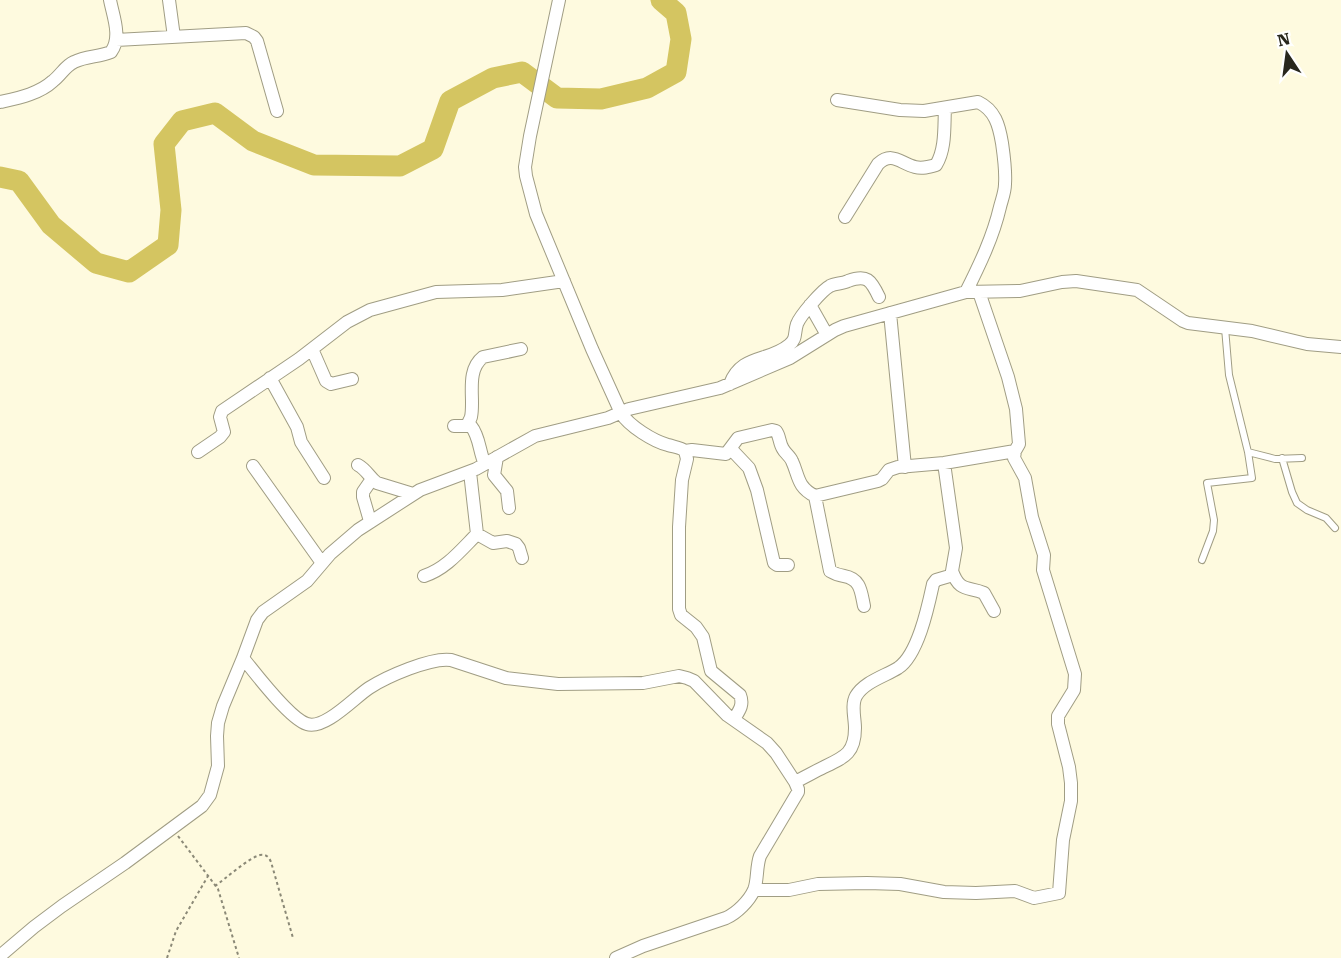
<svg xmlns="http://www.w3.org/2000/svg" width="1341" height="958" font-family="'Roboto Serif',serif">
<rect width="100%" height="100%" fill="#fefadf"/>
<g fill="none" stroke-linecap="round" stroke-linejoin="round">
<path stroke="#d4c561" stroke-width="21" d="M 0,177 L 19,181 L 51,225 L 96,263 L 129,272 L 168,245 L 171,210 L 164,144 L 182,121 L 215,113 L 253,141 L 314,165 L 400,166 L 433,149 L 450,101 L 493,78 L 522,72 L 557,98 L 601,99 L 647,88 L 676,72 L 681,39 L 676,13 L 661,0"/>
<defs>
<path id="lane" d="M 1225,328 L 1229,375 L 1248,452 L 1275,459 L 1302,458
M 1282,458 L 1292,492 L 1297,503 L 1307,510 L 1326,518 L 1335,528
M 1202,560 L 1213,531 L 1214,520 L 1207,483 L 1252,478 L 1248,452"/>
<path id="street" d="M 169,0 L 174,37
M 559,0 L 530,136 L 525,167 L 526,176 L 536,214 L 592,349 L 621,413 C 629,426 653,441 668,445 C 674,447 680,447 685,451 L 687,459 L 682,480 L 679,527 L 679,609 L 681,615 L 696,627 L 703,637 L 711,671 L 740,695 C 744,705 739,711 734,719
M 116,40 L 246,33 L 254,37 L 257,41 L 277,111
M 837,100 L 900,110 L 924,111 L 978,102 C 995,110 999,125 1002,143 C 1004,157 1006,170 1005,184 C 1005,192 1002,199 1000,207 C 993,237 980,264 966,292
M 0,102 C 18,98 39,94 53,81 C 61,75 65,66 74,62 C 86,56 99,57 111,52 C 122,37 113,16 110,0
M 845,217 L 878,164 C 892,151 900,163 915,167 C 922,169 929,167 936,165 C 946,149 944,126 945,108
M 810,305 L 827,335
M 890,313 L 905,467
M 312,349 L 326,381 L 331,384 L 352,379
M 270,378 L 297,427 L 301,442 L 324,478
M 730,384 C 741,354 769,362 789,345 C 797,339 794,333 797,324 C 800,316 822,290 830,286 C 835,283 842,284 848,281 C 867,274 871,280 879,297
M 454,426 L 471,426 C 480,437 479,452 485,464
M 467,426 C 468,423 470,420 471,417 C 475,399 465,371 483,357 L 521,349
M 731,449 L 749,468 L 757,490 L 774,563 L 777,565 L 788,565
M 685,451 L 692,450 L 726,454 L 738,438 L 772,430 L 776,431 C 780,436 779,443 783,449 C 785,453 790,456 792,461 C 799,476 797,487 815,496 L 878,481 L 882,479 L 889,470 L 898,467 L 944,463 L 1015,451
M 198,452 L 220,437 L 224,432 L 220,417 L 222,411 L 299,359 L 347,322 L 370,310 L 436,292 L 502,290 L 564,281
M 497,457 L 494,475 L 507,491 L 509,508
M 944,463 L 956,548 L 952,571 C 960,593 968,586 984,593 L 994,611
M 358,465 C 367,470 369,477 377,483 L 413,494
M 253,466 L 322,563
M 470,472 L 477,534 L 493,543 L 507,541 L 516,544 L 519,548 L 522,558
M 815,496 L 830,571 C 835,574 838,575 844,576 C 861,579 861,592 864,606
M 370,521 L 363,497 L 363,492 L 372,479
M 424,576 C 446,569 461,550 477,534
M 243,658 C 255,673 290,719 307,724 C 325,730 355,697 369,688 C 386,677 431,657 451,660 L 506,678 L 558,684 L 643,683 L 679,676 L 687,678 L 694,681 L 727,715 L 767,743 L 776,753 L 795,782 L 798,789 L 798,792 L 760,856 C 756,867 758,880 754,890 C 749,901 737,913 726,918 L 643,946 L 616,958
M 795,782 C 805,777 814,772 824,767 C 845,757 855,753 855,728 C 855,718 851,705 856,696 C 864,682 885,676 898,668 C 918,655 928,607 933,584 L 936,580 L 953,575
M 754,890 L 789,890 L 818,884 L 867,883 L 900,884 L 944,892 L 976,893 L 1015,891 L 1034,898 L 1059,893 L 1063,840 L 1071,801 L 1071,783 L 1069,767 L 1058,724 L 1058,716 L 1074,690 L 1075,674 L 1043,570 L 1044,555 L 1032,517 L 1025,478 L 1014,458 L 1015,451 L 1019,444 L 1016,409 L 1008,377 L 979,292
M 0,956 L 34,927 L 62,906 L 125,863 L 202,806 L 210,795 L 218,766 L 217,736 L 218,723 L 223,706 L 243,658 L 257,620 L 263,612 L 307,581 L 330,554 L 358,530 L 420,490 L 476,469 L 535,436 L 608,418 L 629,409 L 720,388 L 790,358 L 835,330 L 844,326 L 966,292 L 1020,291 L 1062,282 L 1076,281 L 1137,290 L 1183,321 L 1188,323 L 1252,331 L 1307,344 L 1341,347"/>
</defs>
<use href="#lane" stroke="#a09d84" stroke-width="8"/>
<use href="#street" stroke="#a09d84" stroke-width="14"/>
<path stroke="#8b8977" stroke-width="2" stroke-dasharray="3 3" stroke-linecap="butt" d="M 178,836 L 218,889 L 239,958
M 215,886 C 225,879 250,857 260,855 C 266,854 269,857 271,862 L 293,938
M 167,958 L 176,931 L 208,876"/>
<use href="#lane" stroke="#fff" stroke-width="6"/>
<use href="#street" stroke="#fff" stroke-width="12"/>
</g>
<g transform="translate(1287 54) rotate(347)" stroke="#ffffff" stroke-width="4.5" paint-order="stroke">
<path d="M0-4.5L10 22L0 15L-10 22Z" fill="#28271d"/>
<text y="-9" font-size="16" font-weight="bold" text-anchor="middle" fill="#28271d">N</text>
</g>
</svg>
